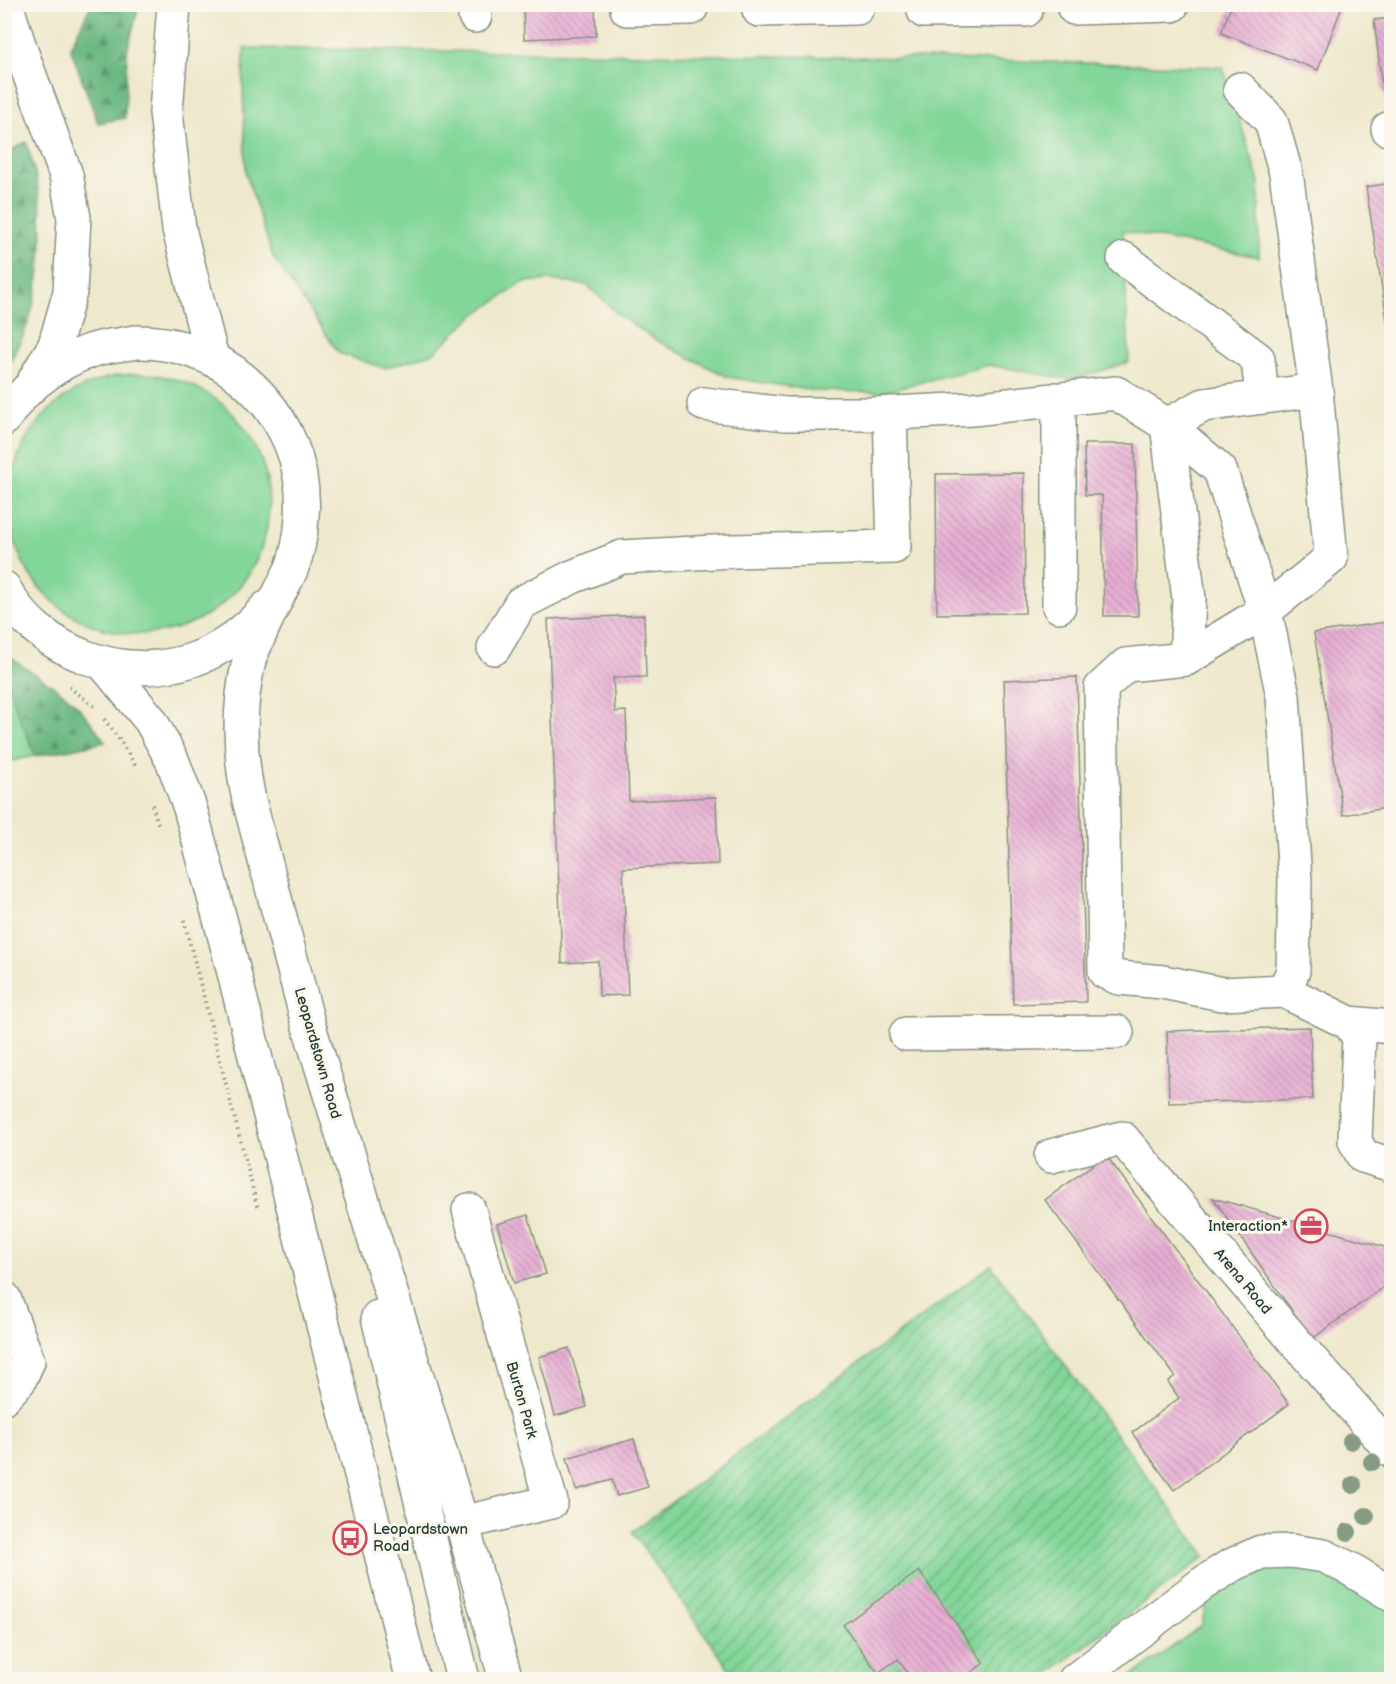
<svg xmlns="http://www.w3.org/2000/svg" width="1396" height="1684" font-family="'Balsamiq Sans',sans-serif">
<defs>
<pattern id="forest-firs" width="22" height="20" patternUnits="userSpaceOnUse" patternTransform="scale(1.5)"><rect width="22" height="20" fill="#69b781"/><path d="M5 1l3.5 6h-7zM16 11l3.5 6h-7z" fill="#56966a"/></pattern>
<pattern id="garden-furrows" width="10" height="10" patternUnits="userSpaceOnUse" patternTransform="scale(1.5)"><rect width="10" height="10" fill="#82d699"/><path d="M-1 1l2-2M0 10L10 0M9 11l2-2" fill="none" stroke="#6aaf7e"/></pattern>
<pattern id="building-back-hatch" width="6" height="6" patternUnits="userSpaceOnUse" patternTransform="scale(1.5)"><rect width="6" height="6" fill="#e7aed3"/><path d="M-1 5l2 2M0 0l6 6M5-1l2 2" fill="none" stroke="#bb8fac"/></pattern>
</defs>
<rect width="100%" height="100%" fill="#fbf7ec"/>
<filter id="ink" filterUnits="userSpaceOnUse"><feTurbulence type="fractalNoise" baseFrequency=".0167" numOctaves="2"/><feDisplacementMap in="SourceGraphic" scale="12" xChannelSelector="R" yChannelSelector="G"/><feConvolveMatrix kernelMatrix="1 2 1 2 8 2 1 2 1" color-interpolation-filters="sRGB"/></filter>
<filter id="wash" filterUnits="userSpaceOnUse"><feTurbulence type="fractalNoise" baseFrequency=".008" numOctaves="4" result="noise"/><feDisplacementMap in="SourceGraphic" scale="24" xChannelSelector="R" yChannelSelector="G"/><feGaussianBlur stdDeviation="1.35" result="paint"/><feColorMatrix in="noise" values="0 0 0 0 0 0 0 0 0 0 0 0 0 0 0 0 0 1.4 0 .05"/><feComposite in="paint" operator="in"/></filter>
<g filter="url(#wash)">
<rect width="100%" height="100%" fill="#eee8cc"/>
<path fill="#82d699" stroke="#508a66" stroke-width="1.5" d="M 244,48 L 917,58 L 1223,67 L 1259,182 L 1259,257 L 1123,231 L 1129,362 L 1072,380 L 989,365 L 882,392 L 816,391 L 728,377 L 659,342 L 621,317 L 587,285 L 551,280 L 524,282 L 472,317 L 432,354 L 384,368 L 339,353 L 273,257 L 246,174 L 243,88 Z
M9 504a130 130 0 1 1 260 0a130 130 0 1 1-260 0Z
M 4,652 C 25,671 52,682 72,701 C 85,713 95,727 105,742 L 5,762 Z
M 1300,1561 L 1380,1601 L 1391,1612 L 1392,1673 L 1389,1679 L 1127,1680 L 1202,1625 L 1207,1597 L 1247,1568 Z"/>
<path fill="url(#forest-firs)" stroke="#447a5a" stroke-width="1.5" d="M 91,5 L 139,5 L 127,52 L 125,118 L 98,123 L 70,47 Z
M 26,142 C 47,202 48,270 25,331 C 20,345 11,359 5,372 L 5,163 L 8,152 Z
M 4,652 C 25,671 52,682 72,701 C 85,713 95,727 105,742 L 36,756 C 22,722 4,689 4,652 Z"/>
<path fill="url(#garden-furrows)" stroke="#508a66" stroke-width="1.5" d="M 991,1265 L 1206,1556 L 1041,1679 L 737,1680 L 632,1532 Z"/>
<g id="blocks">
<path fill="url(#building-back-hatch)" d="M 523,4 L 595,4 L 596,36 L 524,39 Z
M 1232,4 L 1343,4 L 1318,70 L 1221,33 Z
M 1392,18 L 1392,92 L 1383,93 L 1374,20 Z
M 1392,183 L 1392,327 L 1388,327 L 1366,187 Z
M 1084,444 L 1135,444 L 1138,616 L 1104,616 L 1102,495 L 1085,495 Z
M 1024,473 L 1025,613 L 937,614 L 936,474 Z
M 644,615 L 646,677 L 613,678 L 615,712 L 626,711 L 629,801 L 716,797 L 718,864 L 623,868 L 628,995 L 599,996 L 598,961 L 562,963 L 548,619 Z
M 1392,621 L 1392,807 L 1343,815 L 1314,633 Z
M 1077,677 L 1086,1002 L 1013,1004 L 1004,680 Z
M 1310,1027 L 1313,1099 L 1169,1103 L 1167,1031 Z
M 1106,1155 L 1289,1404 L 1174,1490 L 1132,1433 L 1179,1398 L 1168,1382 L 1175,1376 L 1045,1200 Z
M 1213,1198 L 1392,1249 L 1392,1281 L 1312,1339 Z
M 528,1215 L 546,1274 L 514,1283 L 497,1224 Z
M 569,1348 L 587,1407 L 555,1416 L 539,1357 Z
M 634,1439 L 648,1487 L 617,1496 L 612,1480 L 576,1490 L 567,1458 Z
M 919,1571 L 984,1663 L 961,1680 L 912,1680 L 898,1659 L 878,1673 L 843,1625 Z"/>
</g>
</g>
<g filter="url(#ink)">
<use href="#blocks" fill-opacity="0" stroke="#869280" stroke-width="1.5"/>
<g fill="none" stroke-linecap="round" stroke-linejoin="round">
<defs>
<path id="minor" d="M 475,4 L 475,16
M 627,4 L 627,9 L 691,8
M 924,4 L 924,11 L 1026,10
M 1074,4 L 1074,8 L 1172,5
M 759,10 L 857,8 L 857,4
M 1240,89 L 1271,121 L 1286,173 L 1316,390
M 1388,129 L 1392,129
M 1124,259 L 1258,359 L 1262,397
M 1057,399 L 1059,418 L 1059,606
M 704,404 L 785,414 L 875,414 L 973,409 L 1116,393 L 1167,425 L 1220,470 L 1265,611 L 1283,696 L 1295,880 L 1293,971 L 1284,991 L 1222,994 L 1163,982 L 1119,978 L 1105,972 L 1101,688 L 1126,665 L 1186,659 L 1189,599 L 1167,425 L 1204,405 L 1316,390 L 1331,558 L 1265,611 L 1186,659
M 494,648 L 521,603 L 572,577 L 622,557 L 733,551 L 894,547 L 890,413
M 1284,991 L 1349,1023 L 1392,1027
M 1349,1023 L 1359,1037 L 1355,1141 L 1363,1156 L 1392,1165
M 906,1034 L 1117,1032
M 1051,1156 L 1122,1138 L 1298,1345 L 1392,1451
M 4,1298 L 28,1361 L 19,1381 L 4,1397
M 462,1523 L 551,1502 L 469,1210
M 1075,1680 L 1202,1584 L 1230,1566 L 1261,1552 L 1291,1551 L 1324,1556 L 1352,1570 L 1392,1595"/>
<path id="highway" d="M 174,4 L 166,112 L 179,229 L 212,358
M 35,379 L 55,345 L 70,292 L 74,218 L 66,175
M 4,419 C 26,383 69,353 110,346 C 119,345 128,343 137,342 C 175,341 217,356 245,381 C 285,416 306,464 302,517 C 301,535 298,553 291,570 C 280,592 269,613 259,636 C 256,644 251,652 249,661 C 238,707 239,754 249,800 L 308,1023 L 462,1523 L 506,1680
M 4,588 C 38,653 124,683 192,660 C 222,650 246,631 266,608
M 103,663 L 151,721 L 173,762 L 190,808 L 228,949 L 413,1680
M 378,1317 L 463,1680"/>
</defs>
<use href="#minor" stroke="#869280" stroke-width="36"/>
<use href="#highway" stroke="#869280" stroke-width="36"/>
<path stroke="#869280" stroke-width="4" stroke-dasharray="1.5 4.5" stroke-linecap="butt" d="M 69,687 L 94,706
M 104,719 L 120,740 L 135,765
M 152,805 L 159,826
M 184,920 L 258,1209"/>
<use href="#minor" stroke="#fff" stroke-width="33"/>
<use href="#highway" stroke="#fff" stroke-width="33"/>
<defs>
<path id="highway-bridge" d="M 6,4 L 21,51 L 66,175"/>
</defs>
<use href="#highway-bridge" stroke="#869280" stroke-width="36" stroke-linecap="butt"/>
<use href="#highway-bridge" stroke="#fff" stroke-width="33"/>
</g>
<g fill="#879b83">
<circle cx="1351" cy="1441" r="9"/>
<circle cx="1372" cy="1462" r="9"/>
<circle cx="1353" cy="1485" r="9"/>
<circle cx="1366" cy="1516" r="9"/>
<circle cx="1348" cy="1532" r="9"/>
</g>
</g>
<defs>
<symbol id="office-ring" viewBox="-11 -11 22 22"><circle r="9.5" fill="#fbf7ec" stroke="#d1495b" stroke-width="1.5"/><path d="M-6-3h4V-5.5h4V-3h4V5H-6ZM-1-4.5V-3h2v-1.5ZM-6 0V1H6V0Z" fill="#d1495b"/></symbol>
<symbol id="bus-ring" viewBox="-11 -11 22 22"><circle r="9.5" fill="#fbf7ec" stroke="#d1495b" stroke-width="1.5"/><path d="M-5-6H5V4H4V6H2V4H-2V6H-4V4H-5ZM-3.5-4V0h7V-4ZM-3.5 1.2v1.5H-2V1.2ZM2 1.2v1.5H3.5V1.2Z" fill="#d1495b"/></symbol>
</defs>
<g fill-rule="evenodd">
<use href="#office-ring" x="1292" y="1207" width="38" height="38"/>
<use href="#bus-ring" x="331" y="1519" width="38" height="38"/>
</g>
<g text-anchor="middle" stroke-width="6" stroke-linejoin="round" paint-order="stroke">
<g font-size="15" fill="#1f3d34" stroke="#fbf7ec">
<text transform="translate(318 1053) rotate(74)" y="5">Leopardstown Road</text>
<text transform="translate(1243 1281) rotate(50)" y="5">Arena Road</text>
<text transform="translate(522 1400) rotate(74)" y="5">Burton Park</text>
</g>
<g font-size="15" fill="#1f3d34" stroke="#fbf7ec" text-anchor="end">
<text x="1288" y="1231">Interaction*</text>
<text x="373" y="1534" text-anchor="start">Leopardstown<tspan x="373" dy="17">Road</tspan></text>
</g>
</g>
<rect width="1396" height="1684" fill="none" stroke="#fbf7ec" stroke-width="24"/>
</svg>
